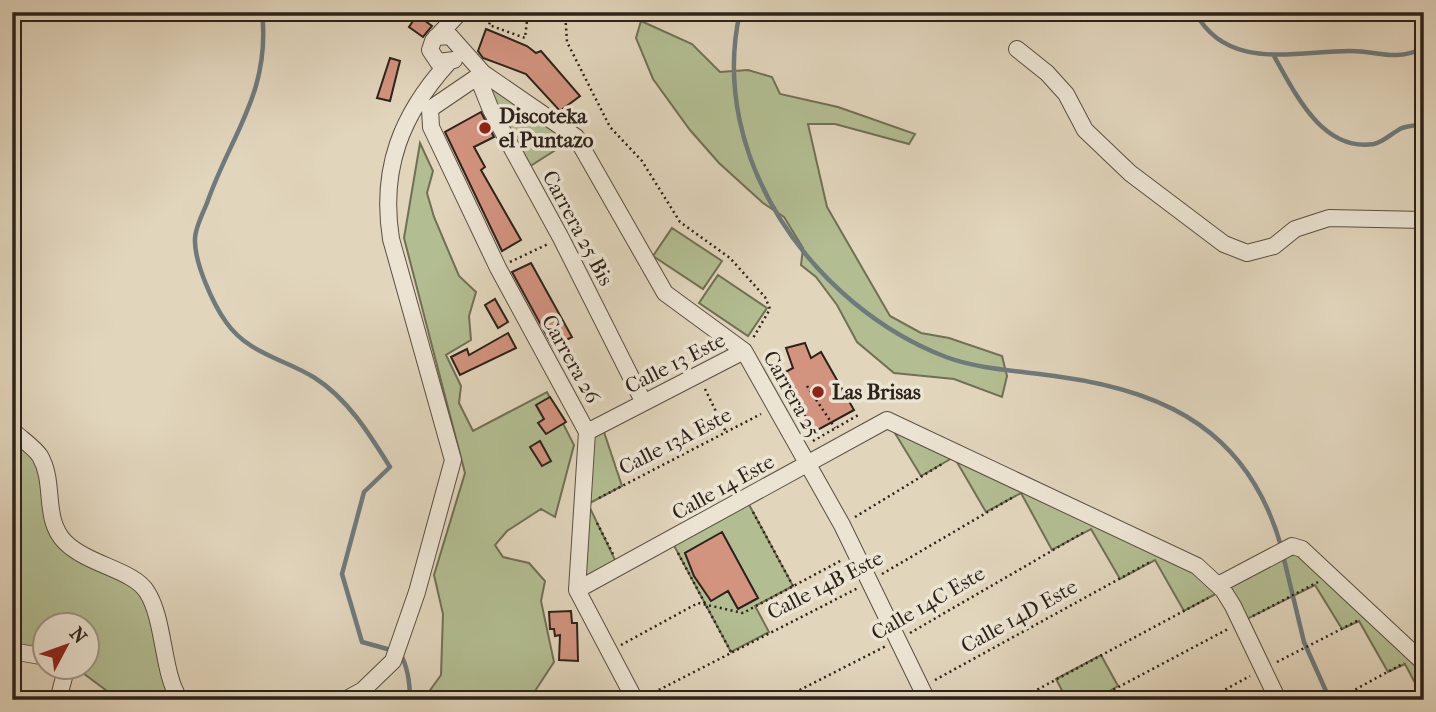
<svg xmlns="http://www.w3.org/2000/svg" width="1436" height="712" font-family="'IM FELL French Canon',serif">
<rect width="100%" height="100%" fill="#e1d5bc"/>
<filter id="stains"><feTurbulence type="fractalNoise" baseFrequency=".00286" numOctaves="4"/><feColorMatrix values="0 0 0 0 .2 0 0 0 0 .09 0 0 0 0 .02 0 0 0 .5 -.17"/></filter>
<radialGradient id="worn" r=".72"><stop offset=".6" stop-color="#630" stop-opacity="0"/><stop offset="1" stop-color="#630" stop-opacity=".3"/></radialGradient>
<path fill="#b2bd91" stroke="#6f7055" stroke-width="2" fill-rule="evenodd" d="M 641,21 L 692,44 L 720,72 L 748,70 L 772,77 L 780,94 L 838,107 L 915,134 L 909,144 L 835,124 L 808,124 L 827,207 L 890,316 L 921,333 L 949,338 L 1002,356 L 1007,376 L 1002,397 L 954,379 L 894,373 L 857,342 L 837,305 L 816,277 L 801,265 L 803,248 L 784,217 L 763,203 L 719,163 L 690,130 L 653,79 L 636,38 Z
M 483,73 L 576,137 L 524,170 Z
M 420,143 L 433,171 L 427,193 L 434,217 L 459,276 L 476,292 L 469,316 L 471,340 L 446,355 L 461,386 L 459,403 L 473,431 L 547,392 L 574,445 L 555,517 L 541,509 L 507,531 L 495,545 L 503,557 L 529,563 L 545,581 L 541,601 L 554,662 L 535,691 L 535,700 L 423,700 L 441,675 L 443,614 L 434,575 L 465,473 L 404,238 Z
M 672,228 L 722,261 L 703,289 L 653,256 Z
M 718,275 L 767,308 L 748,336 L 699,303 Z
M 887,420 L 1218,584 L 1292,546 L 1424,663 L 1424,700 L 1405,664 L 1388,672 L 1359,621 L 1342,629 L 1315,585 L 1239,623 L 1223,590 L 1184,611 L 1155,560 L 1120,579 L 1091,529 L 1052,550 L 1021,493 L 986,512 L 954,457 L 921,476 Z
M 602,426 L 622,486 L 588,504 L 619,568 L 577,590 L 586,441 Z
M 12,430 L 40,456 L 52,525 L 147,591 L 180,700 L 119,700 L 75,667 L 88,666 L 88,624 L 46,624 L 45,657 L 12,651 Z
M 746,499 L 793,586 L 755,606 L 769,632 L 731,652 L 671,540 ZM 722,533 L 758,598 L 738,609 L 728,591 L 712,600 L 694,576 L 685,553 Z
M 1101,655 L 1118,686 L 1094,700 L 1067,700 L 1056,679 Z"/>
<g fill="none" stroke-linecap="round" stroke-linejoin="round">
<path stroke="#6e7a7b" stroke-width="4.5" d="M 262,12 C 271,92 231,134 207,203 C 203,213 195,228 195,239 C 194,262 213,304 226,322 C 248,354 285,359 315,378 C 348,399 370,435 390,467 L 364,492 L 342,574 L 362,642 L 391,650
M 740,12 C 707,157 813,306 946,357 C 981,370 1023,371 1061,377 C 1170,392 1249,434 1281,546
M 1195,12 C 1227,72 1295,51 1350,51 C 1379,51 1394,62 1424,48
M 1274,56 C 1295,93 1322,152 1374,144 C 1384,142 1393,132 1402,128 C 1409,126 1417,125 1424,124
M 1283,555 L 1304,642 L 1330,700
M 400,653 C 408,667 410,684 410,700"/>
</g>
<path fill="#d2937f" stroke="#2c2219" stroke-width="2" d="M 417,15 L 432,26 L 423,37 L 409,27 Z
M 486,29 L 527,46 L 536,53 L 541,51 L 580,96 L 560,111 L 526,74 L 483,58 L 478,51 Z
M 390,58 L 400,61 L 390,101 L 377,98 Z
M 481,112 L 494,137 L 474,147 L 485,167 L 481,170 L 521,240 L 502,251 L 445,132 Z
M 531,263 L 572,337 L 553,347 L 512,272 Z
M 495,299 L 508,322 L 498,328 L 485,305 Z
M 508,333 L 516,348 L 460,375 L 451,357 L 467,349 L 469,355 Z
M 805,343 L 811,358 L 821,352 L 854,410 L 814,432 L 782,374 L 793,368 L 786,348 Z
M 550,397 L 566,422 L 546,434 L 538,423 L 544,419 L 536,405 Z
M 540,441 L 551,461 L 542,466 L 530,447 Z
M 722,532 L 758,598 L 738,609 L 728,591 L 711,601 L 694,576 L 685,553 Z
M 571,611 L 572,623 L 577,623 L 578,661 L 559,660 L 560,635 L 555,636 L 554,629 L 550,629 L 549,612 Z"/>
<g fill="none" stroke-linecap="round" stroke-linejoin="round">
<defs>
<path id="minor" d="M 436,37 L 450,36 L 483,73 L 576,137 L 665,293 L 744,351 L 842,525 L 927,700
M 1017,49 L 1047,73 L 1066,94 L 1085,130 L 1130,173 L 1224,244 L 1247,253 L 1274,246 L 1295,229 L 1329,218 L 1424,220
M 454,60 L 438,62 L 430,50 L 433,41 L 460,12
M 483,73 L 430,109 L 431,127 L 498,268 L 587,432 L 577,590 L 635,700
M 483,73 L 481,85 L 491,110 L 561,238 L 643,401
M 12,430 C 20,438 34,447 40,456 C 56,484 42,518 65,542 C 88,565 134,570 147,592 C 165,620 162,674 180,700
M 587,432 L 744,351
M 1218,585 L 1292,546 L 1302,549 L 1424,663
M 577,590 L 887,420 L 1197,566 L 1223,590 L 1233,606 L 1278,700
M 12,651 L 46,657
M 58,700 L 67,666
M 345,700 L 363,690 L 393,661 L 417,592 L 453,460 L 391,239 C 380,169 401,115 448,63"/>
</defs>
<use href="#minor" stroke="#594f42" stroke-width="18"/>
<path stroke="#2c2219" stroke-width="2.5" stroke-dasharray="2 3.5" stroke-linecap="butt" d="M 493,12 L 489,25 L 525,38 L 528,12
M 565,12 L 567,42 L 610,127 L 642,161 L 680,222 L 730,258 L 765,297 L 770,309 L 752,340
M 510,262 L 548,244
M 807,386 L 835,428
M 705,389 L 726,432
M 813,441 L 860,414
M 599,498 L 761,414
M 753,512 L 793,586
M 855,517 L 942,464
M 597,523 L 613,554
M 678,553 L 731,652
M 882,574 L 1015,496
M 1253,616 L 1318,582
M 910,633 L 1086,531
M 621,645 L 698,603 L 743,613 L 842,560
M 1277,662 L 1359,620
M 935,680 L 1150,562
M 649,695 L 858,588
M 780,700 L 886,646
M 898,700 L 908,695
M 1018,700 L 1208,598
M 1094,700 L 1228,629
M 1206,700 L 1250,676
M 1336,700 L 1404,663"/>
<use href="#minor" stroke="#ece4d3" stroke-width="16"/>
</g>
<g fill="#8f2418" stroke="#ece4d3" stroke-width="2.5">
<circle cx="485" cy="128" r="7"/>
<circle cx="818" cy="392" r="7"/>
</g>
<g text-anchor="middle" stroke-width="7" stroke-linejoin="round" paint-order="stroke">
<g font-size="21" font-weight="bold" fill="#2c2219" stroke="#ece4d3" text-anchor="start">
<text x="499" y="123">Discoteka<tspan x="499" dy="24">el Puntazo</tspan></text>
<text x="832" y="399">Las Brisas</text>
</g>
<g font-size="21" fill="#2c2219" stroke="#ece4d3">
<text transform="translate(578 228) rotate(62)" y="7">Carrera 25 Bis</text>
<text transform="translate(571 359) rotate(61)" y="7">Carrera 26</text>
<text transform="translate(675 363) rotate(-27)" y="7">Calle 13 Este</text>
<text transform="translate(792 394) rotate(61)" y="7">Carrera 25</text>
<text transform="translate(675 441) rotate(-27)" y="7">Calle 13A Este</text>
<text transform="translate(723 487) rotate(-29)" y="7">Calle 14 Este</text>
<text transform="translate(825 585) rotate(-27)" y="7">Calle 14B Este</text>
<text transform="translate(928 603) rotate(-30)" y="7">Calle 14C Este</text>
<text transform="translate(1019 616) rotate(-29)" y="7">Calle 14D Este</text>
</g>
</g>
<rect width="1436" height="712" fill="none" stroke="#e1d5bc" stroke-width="42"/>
<rect x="14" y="14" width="1408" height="684" fill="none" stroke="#2c2219" stroke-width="3.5"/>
<rect x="21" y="21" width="1394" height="670" fill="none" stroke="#2c2219" stroke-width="2"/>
<g transform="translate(66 646) rotate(49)"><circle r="33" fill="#ece4d3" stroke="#9f9689" stroke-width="2"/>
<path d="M0-5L12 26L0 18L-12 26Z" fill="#8f2418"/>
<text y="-10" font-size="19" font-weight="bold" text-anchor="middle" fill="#2c2219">N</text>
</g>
<rect width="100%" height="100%" filter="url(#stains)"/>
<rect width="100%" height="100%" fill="url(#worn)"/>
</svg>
